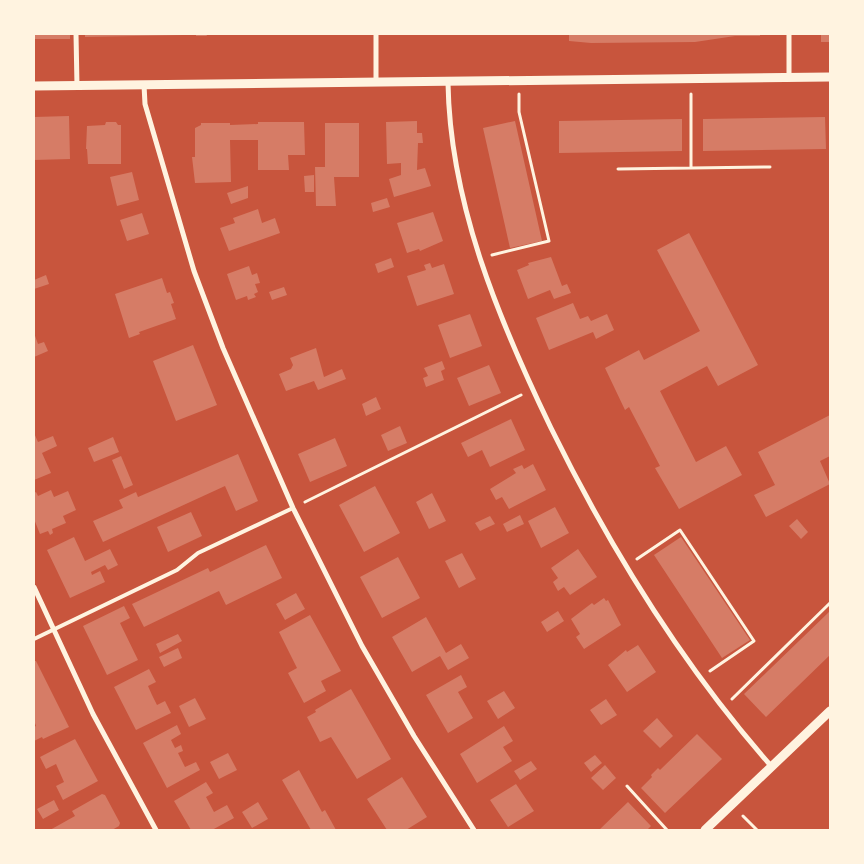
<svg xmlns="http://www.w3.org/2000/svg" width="864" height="864" font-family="Mulish,sans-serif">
<rect width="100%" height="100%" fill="#c8553d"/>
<path fill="#d67c66" d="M 34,34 L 70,34 L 70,39 L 34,39 Z
M 85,34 L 184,34 L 184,35 L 85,37 Z
M 196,34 L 206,34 L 207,36 L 196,36 Z
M 569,34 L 760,34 L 760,36 L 735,36 L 695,42 L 591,43 L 569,41 Z
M 821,34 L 830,34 L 830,42 L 821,42 Z
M 69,116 L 70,159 L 34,160 L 34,117 Z
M 825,117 L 826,149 L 703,151 L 703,119 Z
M 682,119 L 682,151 L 559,153 L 559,121 Z
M 417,121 L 417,133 L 422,133 L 423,143 L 418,143 L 417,170 L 425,168 L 431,186 L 394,197 L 389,179 L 401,175 L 401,163 L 387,164 L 386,122 Z
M 515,121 L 542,241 L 510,248 L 483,128 Z
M 106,122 L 116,122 L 118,125 L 121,125 L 121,164 L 88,164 L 87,149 L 86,149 L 87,126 L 105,125 Z
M 258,122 L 304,122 L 305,155 L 288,155 L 289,170 L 258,170 L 258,140 L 230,140 L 231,182 L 195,183 L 192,157 L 195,157 L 195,128 L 201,125 L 201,123 L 230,123 L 230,125 L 258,124 Z
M 325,123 L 359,123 L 359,177 L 334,177 L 336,206 L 316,206 L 315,167 L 325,167 Z
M 132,172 L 139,200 L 117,206 L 110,177 Z
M 314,175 L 314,192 L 305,192 L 304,176 Z
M 248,186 L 248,198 L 231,204 L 227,193 Z
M 387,198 L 390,207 L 373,212 L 371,203 Z
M 258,209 L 262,223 L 275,218 L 280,233 L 229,251 L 220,228 L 235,223 L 233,218 Z
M 433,212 L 443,241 L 420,251 L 419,249 L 407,253 L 397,223 Z
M 142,213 L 149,234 L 127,241 L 120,220 Z
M 689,233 L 758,365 L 718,386 L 707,366 L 660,391 L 696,462 L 726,446 L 742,475 L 679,509 L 655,468 L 660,466 L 629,407 L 625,410 L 605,368 L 639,350 L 644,360 L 700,331 L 657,250 Z
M 551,257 L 562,286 L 567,284 L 571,293 L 554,299 L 550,290 L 528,299 L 517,270 L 529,265 L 528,263 Z
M 391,258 L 394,267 L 378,273 L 375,264 Z
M 430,263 L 432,268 L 444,264 L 454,294 L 417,306 L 407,276 L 426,270 L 424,265 Z
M 249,266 L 252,275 L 257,273 L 260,283 L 255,284 L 258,292 L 254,294 L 256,297 L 248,300 L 247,296 L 236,300 L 227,274 Z
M 46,275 L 49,284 L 34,289 L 34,280 Z
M 162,278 L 167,293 L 170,292 L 174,303 L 171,304 L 176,319 L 139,332 L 140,334 L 129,338 L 115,294 Z
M 284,287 L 287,295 L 272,300 L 269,292 Z
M 573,303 L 580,319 L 588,316 L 591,321 L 607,314 L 614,330 L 596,339 L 593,332 L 549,350 L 536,318 Z
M 470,314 L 482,346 L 450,358 L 438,325 Z
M 34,333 L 38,344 L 44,342 L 48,351 L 34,357 Z
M 193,345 L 217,405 L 176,421 L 153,361 Z
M 316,348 L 324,377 L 342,369 L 346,379 L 318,390 L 314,381 L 286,391 L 279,374 L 291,369 L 293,365 L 290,358 Z
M 442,361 L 445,369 L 441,371 L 444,380 L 426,387 L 423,378 L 428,376 L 424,368 Z
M 489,365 L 501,393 L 469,406 L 457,378 Z
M 376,397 L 381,409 L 366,416 L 362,404 Z
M 830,415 L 830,456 L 820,461 L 830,484 L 766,517 L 754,495 L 775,485 L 758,452 Z
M 511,419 L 525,450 L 490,467 L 482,450 L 468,457 L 461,443 Z
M 400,426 L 407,443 L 388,451 L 381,435 Z
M 34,433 L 38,442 L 53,436 L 57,446 L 42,453 L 51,473 L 34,480 Z
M 113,437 L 119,452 L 94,462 L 88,448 Z
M 335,438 L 347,466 L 310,482 L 298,454 Z
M 238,454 L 258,501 L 236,511 L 225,486 L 103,542 L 93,521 L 123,508 L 119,500 L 136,492 L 138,497 Z
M 121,456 L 133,485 L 124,489 L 112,460 Z
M 533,464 L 546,490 L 509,509 L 502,497 L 496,500 L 490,489 L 516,473 L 513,469 L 522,465 L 524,469 Z
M 375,486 L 400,533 L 364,552 L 339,505 Z
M 51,490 L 54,497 L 68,491 L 76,510 L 63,516 L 66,523 L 52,529 L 53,533 L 50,535 L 48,531 L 40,534 L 34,519 L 34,493 L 36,492 L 38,496 Z
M 432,493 L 446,521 L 429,529 L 416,502 Z
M 555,507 L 569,533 L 541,548 L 528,521 Z
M 191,512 L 202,536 L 168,552 L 157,527 Z
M 520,515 L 524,524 L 507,532 L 503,524 Z
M 490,516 L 495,524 L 480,531 L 475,523 Z
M 797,519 L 808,532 L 801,539 L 789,526 Z
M 74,537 L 85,561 L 110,549 L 118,565 L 108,570 L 105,565 L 91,572 L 92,575 L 100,571 L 105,582 L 70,598 L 47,550 Z
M 681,537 L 750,640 L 722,658 L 654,555 Z
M 266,545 L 282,578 L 226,605 L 219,591 L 144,627 L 132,604 L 208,568 L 210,572 Z
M 578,549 L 597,577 L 570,595 L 564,587 L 558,591 L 553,582 L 558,578 L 551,568 Z
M 462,553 L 476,579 L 459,588 L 445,561 Z
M 398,557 L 420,598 L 382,618 L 360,577 Z
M 296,593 L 305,609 L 285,620 L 276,604 Z
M 604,598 L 606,601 L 608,600 L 621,625 L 584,649 L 576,637 L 580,634 L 571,619 L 592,603 L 594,605 Z
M 124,606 L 130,618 L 120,623 L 138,660 L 107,675 L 83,626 Z
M 558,611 L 564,621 L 547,632 L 541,622 Z
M 830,611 L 830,655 L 766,717 L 744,694 Z
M 310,615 L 341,671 L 321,681 L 326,691 L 304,703 L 288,673 L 297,668 L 279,632 Z
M 426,617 L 446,653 L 461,644 L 469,658 L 448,670 L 440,656 L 412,672 L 392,637 Z
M 178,634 L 182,641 L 160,653 L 156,644 Z
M 638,645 L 656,672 L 627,692 L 608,665 L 626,650 L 627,652 Z
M 178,648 L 182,658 L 164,667 L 159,657 Z
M 34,661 L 36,661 L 69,727 L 43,739 L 42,737 L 34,741 L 34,727 L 36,726 L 34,720 Z
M 149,669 L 156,682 L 148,686 L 152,695 L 157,705 L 165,701 L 171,713 L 136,730 L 114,687 Z
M 461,675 L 467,687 L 458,692 L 473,718 L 448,733 L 426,695 Z
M 351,689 L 391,759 L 357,779 L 331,737 L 320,742 L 307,717 L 316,712 L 315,710 Z
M 504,691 L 515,708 L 498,719 L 487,701 Z
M 195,698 L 206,719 L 189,727 L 179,706 Z
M 606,699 L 617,715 L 601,725 L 590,710 Z
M 657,718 L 673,736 L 660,748 L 643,731 Z
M 177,725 L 181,734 L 171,740 L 175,748 L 181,745 L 183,751 L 178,753 L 185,767 L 196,762 L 200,770 L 167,788 L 143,743 Z
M 504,726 L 513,741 L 503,747 L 512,761 L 477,783 L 460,754 Z
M 697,734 L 722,759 L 665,813 L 641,788 L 652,777 L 651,775 L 658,768 L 660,770 Z
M 75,739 L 98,781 L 63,800 L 56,786 L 64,782 L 56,764 L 46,769 L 40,757 Z
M 228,753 L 237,770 L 219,779 L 210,762 Z
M 595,755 L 602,763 L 591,772 L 584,763 Z
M 531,761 L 537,769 L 520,780 L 514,771 Z
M 605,765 L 616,778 L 603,790 L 591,778 Z
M 299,770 L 322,812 L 325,810 L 336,830 L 311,830 L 282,780 Z
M 402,777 L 427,817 L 406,830 L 387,830 L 367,799 Z
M 206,782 L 213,793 L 206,797 L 214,812 L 227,805 L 234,818 L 212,830 L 191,830 L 174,801 Z
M 516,784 L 534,811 L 508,827 L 490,800 Z
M 102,794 L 105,795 L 120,823 L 119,826 L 112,830 L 50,830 L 75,816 L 72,811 Z
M 54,800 L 59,810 L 43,819 L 37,809 Z
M 258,802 L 268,819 L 252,828 L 242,812 Z
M 628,802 L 651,826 L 647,830 L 599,830 Z"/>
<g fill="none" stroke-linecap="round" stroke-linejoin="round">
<path stroke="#fff3e0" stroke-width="3" d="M 691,94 L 691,168
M 618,169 L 770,167
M 492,255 L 549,241 L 519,112 L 519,94
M 305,502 L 521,395
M 637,559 L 680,530 L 754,641 L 710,671
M 732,699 L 830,603
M 627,786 L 667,830
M 743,816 L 757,830"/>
<path stroke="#fff3e0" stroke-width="4" d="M 34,639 L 177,570 L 198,553 L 293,508"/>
<path stroke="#fff3e0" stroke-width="5" d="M 76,34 L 77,86
M 376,34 L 376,82
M 789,34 L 789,79
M 448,83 C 450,204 499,320 551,428 C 611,550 682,665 772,767
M 144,85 L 145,104 L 194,271 L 223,348 L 293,508 L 362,646 L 414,736 L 474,830
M 34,587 L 93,714 L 156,830"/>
<path stroke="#fff3e0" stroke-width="9" d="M 34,86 L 830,77
M 705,830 L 830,711"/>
</g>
<rect width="864" height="864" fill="none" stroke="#fff3e0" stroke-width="70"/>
</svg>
